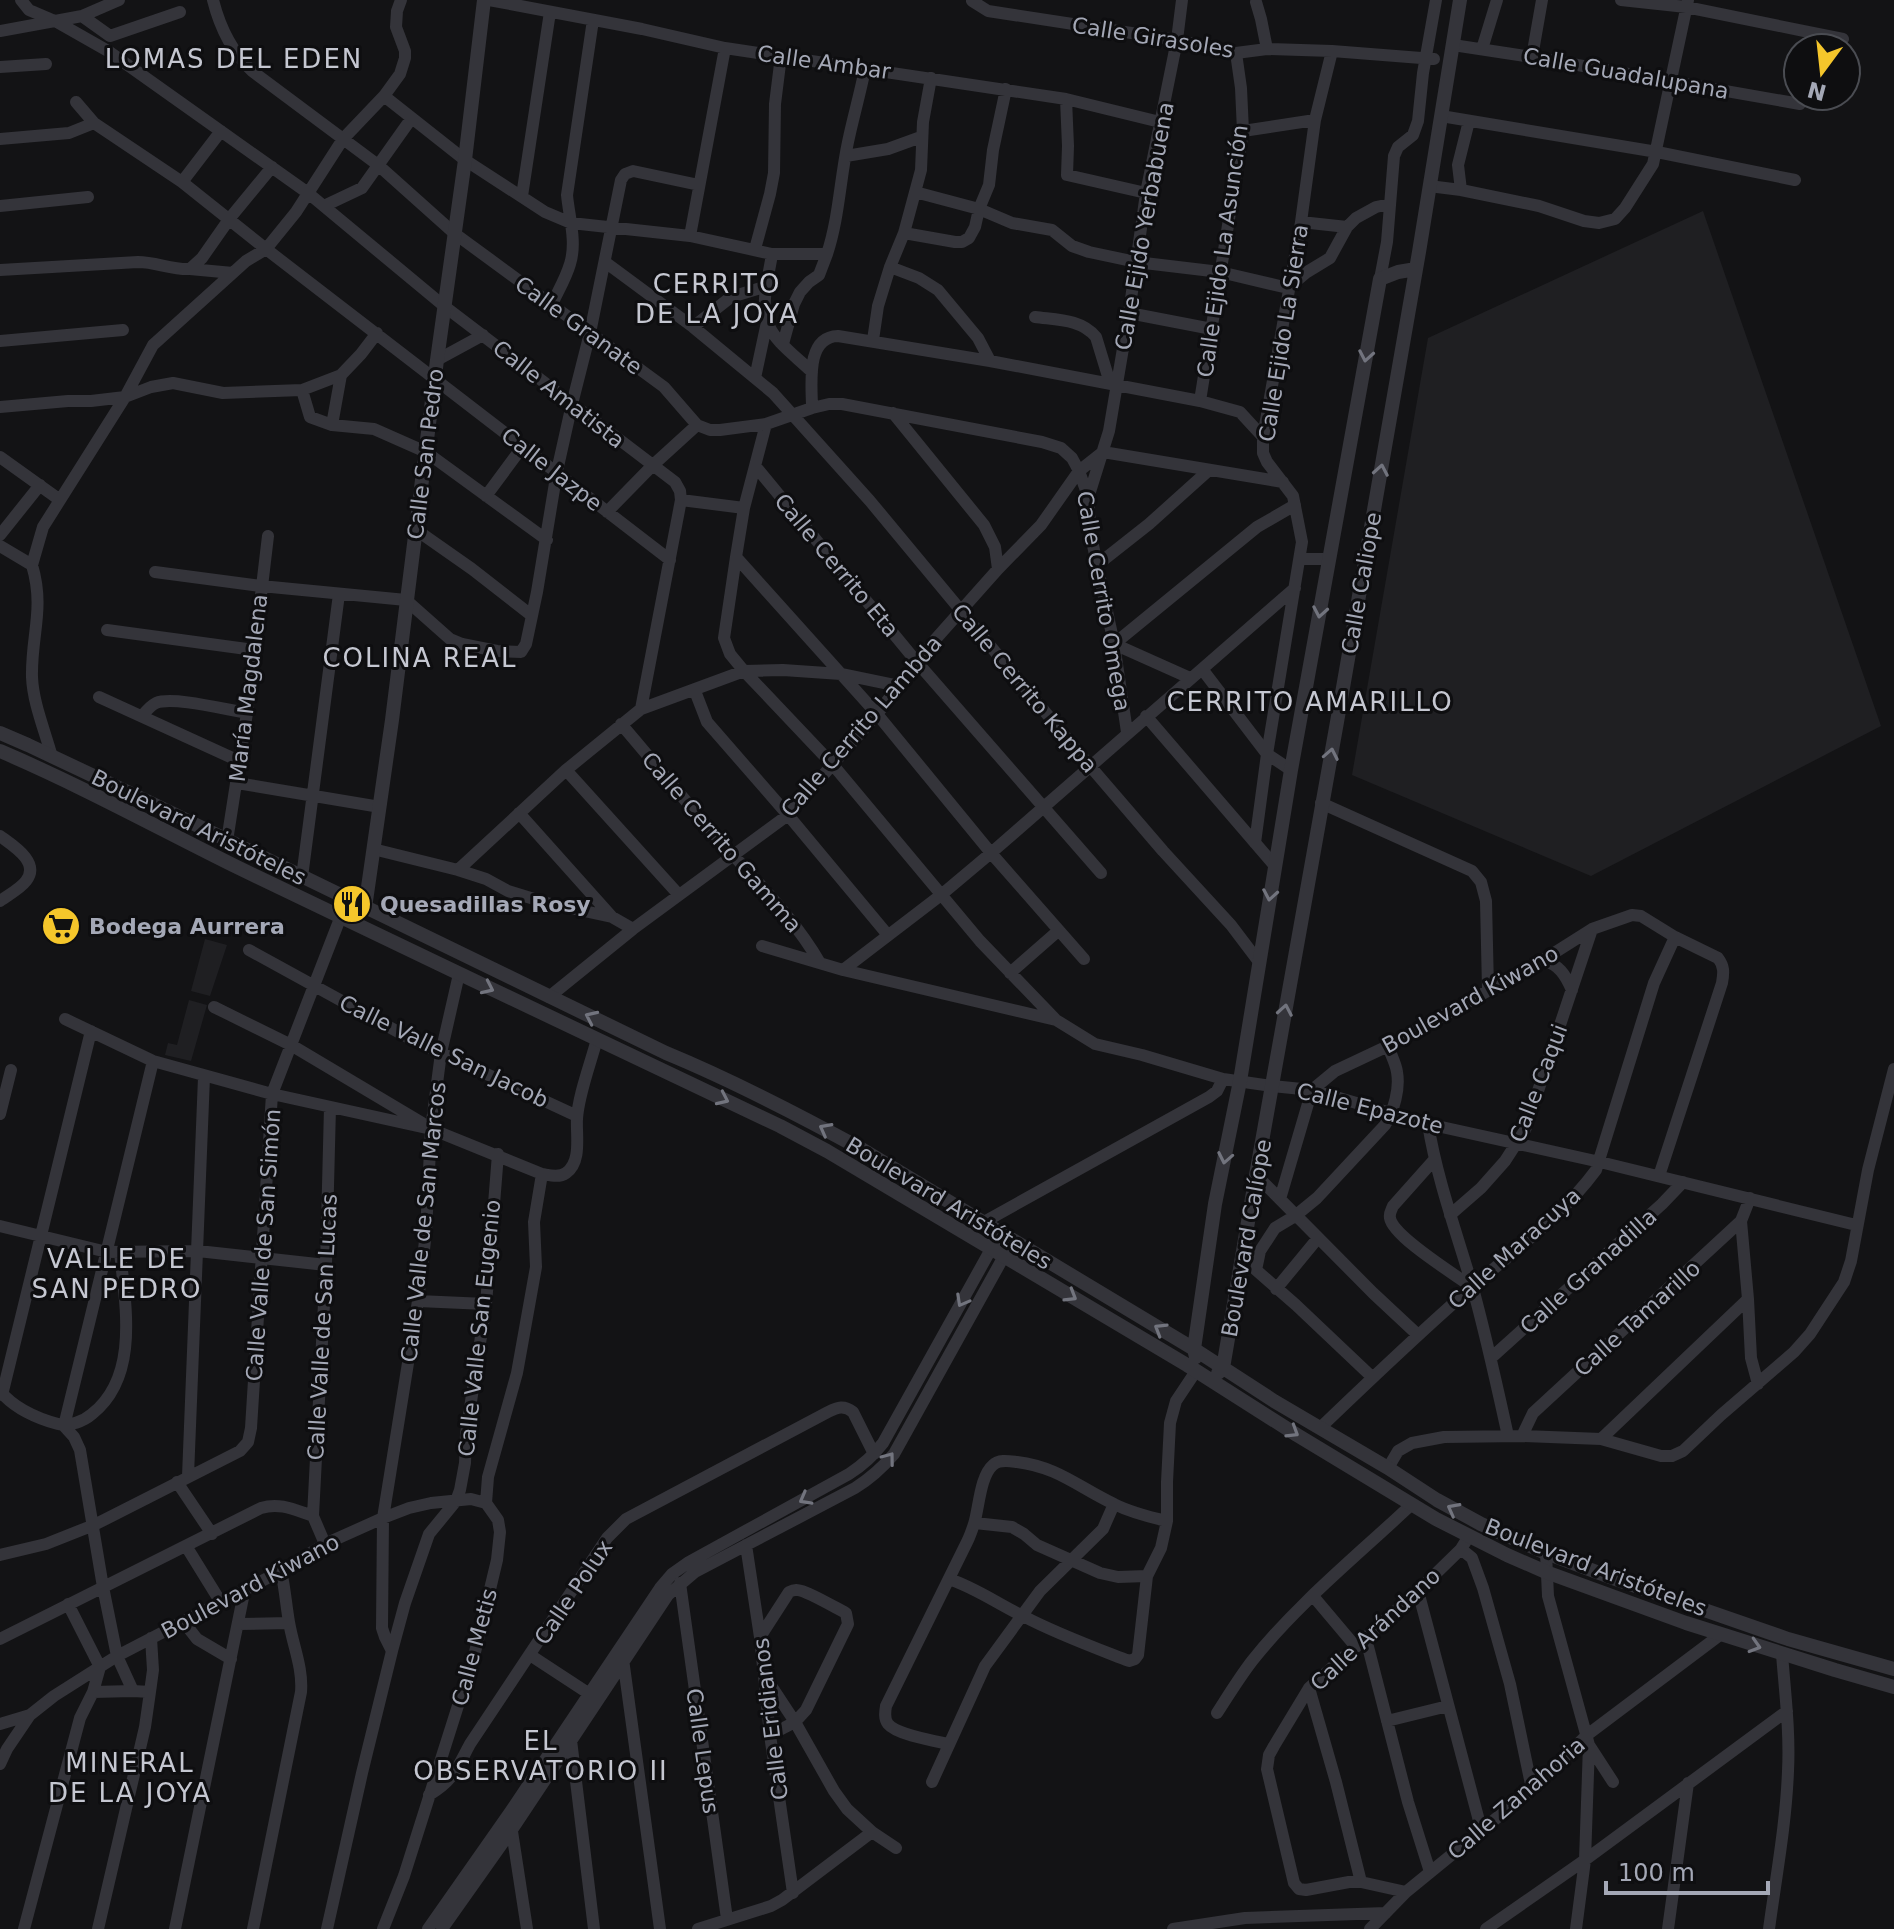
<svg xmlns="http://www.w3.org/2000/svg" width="1894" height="1929" font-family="'DejaVu Sans',sans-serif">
<rect width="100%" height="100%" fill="#131315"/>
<path fill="#1f1f22" d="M 1703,211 L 1881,726 L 1591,876 L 1352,775 L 1428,338 Z
M 205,939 L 227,945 L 210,996 L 191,991 Z
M 189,1000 L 207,1005 L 191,1061 L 165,1055 L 168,1043 L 177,1045 Z"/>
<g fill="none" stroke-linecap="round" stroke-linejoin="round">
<path stroke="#34343a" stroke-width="12" d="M 21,0 L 29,10 L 57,22 L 108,51 L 308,193 L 444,306 L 675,482 L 680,491 L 681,500 L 641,709
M 213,0 C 220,28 231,51 252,71 L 378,165 L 454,233 L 664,387 L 697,425 L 710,430 L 720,430 L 766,424 L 812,408 L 829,404 L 842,404 L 1042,442 L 1061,448 L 1072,458 L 1079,471 L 1088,496 L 1091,536 L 1114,644 L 1127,732
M 489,0 L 642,29 L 725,48 L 1066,99 L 1160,122
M 1621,0 L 1686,7 L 1843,39
M 972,1 L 988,11 L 1177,40 L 1236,53 L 1267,49 L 1332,51 L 1434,59
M 1256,2 L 1261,19 L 1267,49
M 82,16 L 110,36 L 180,12
M 0,31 L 82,16 L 119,0
M 1453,45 L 1532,57 L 1800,104
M 1482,49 L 1497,0
M 1532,57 L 1542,0
M 0,67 L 46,64
M 384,96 L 465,160 L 545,212 L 571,223 L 690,236 L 772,254 L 827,254 C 839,218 840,179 848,142 C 853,118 860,94 865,69
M 1066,99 L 1068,146 L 1067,175 L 1146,193
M 76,102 L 94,123 L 182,182 L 266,249 L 670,560
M 1441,116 L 1657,152 L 1795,180
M 1243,131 L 1315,120
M 0,139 L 69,133 L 94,123
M 846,156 L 888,149 L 921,137
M 182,182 L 221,131
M 1429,186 L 1461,190 L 1539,206 L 1584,221 L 1599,223 L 1615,219 L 1625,208 L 1653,164 L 1688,0
M 1461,190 L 1458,165 L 1469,121
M 915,192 L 979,209 L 1012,223 L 1052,230 L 1072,246 L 1089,252 L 1136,262 L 1220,272 L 1288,288 L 1307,272 L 1330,258 L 1347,227 L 1356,218 L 1376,207 L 1390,204
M 522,196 L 550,12
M 0,206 L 88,197
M 324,206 L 362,188 L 411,119
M 1301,222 L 1347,227
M 904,233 L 955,242 L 962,242 L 969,238 L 975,227 L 979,209 L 989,185 L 993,150 L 1006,89
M 690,236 L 725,48
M 755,249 L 770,194 L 774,173 L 775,104 L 781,56
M 772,254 C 769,276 758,309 771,330 C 780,346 799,359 812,372
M 605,262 L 693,327 L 773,393 L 870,501 L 1090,766 L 1163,851 L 1231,925 L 1259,962
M 890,267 L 919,278 L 938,290 L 978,338 L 990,361
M 190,269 L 233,273
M 0,270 L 138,262 C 156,262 172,270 190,269 L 202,258 L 230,218 L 272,167
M 1380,279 L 1387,242 L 1394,156 L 1398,147 L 1413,135 L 1418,121 L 1423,73 L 1436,0
M 552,304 C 558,291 566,278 570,264 C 577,242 569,217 567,195 L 593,20
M 1129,313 L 1212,329
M 1035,317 C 1057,320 1081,319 1096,337 L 1110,383
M 693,327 L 731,297 L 767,286
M 873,340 L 878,306 L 890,267 L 904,233 L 921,170 L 923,122 L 931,78
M 0,341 L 123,330
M 783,344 L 794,304 L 800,292 L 809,282 L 819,275 L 827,254
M 437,360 L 483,335
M 755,378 L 767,322
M 302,390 L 310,417 L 332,425 L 374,429 L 426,452 L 547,540
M 1200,401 L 1243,131 L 1241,88 L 1236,53
M 0,407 L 68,401 L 91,401 L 125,397 L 151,387 L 173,383 L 223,393 L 302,390 L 341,375
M 812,408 C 812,385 805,337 838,336 L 990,361 L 1200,401 L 1240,412 L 1263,437
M 893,413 L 984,525 L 995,547 L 998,569
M 766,424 L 744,508 L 736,557 L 724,638 L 730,654 L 744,671 L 833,765 L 980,941 L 1055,1019
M 332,425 L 341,375 L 361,354 L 377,333
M 1103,452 L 1283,482
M 0,457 L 60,500
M 756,467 L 916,661 L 1101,873
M 1089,495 L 1109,431 L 1129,313 L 1146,193 L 1177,40 L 1182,0
M 486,496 L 523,446
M 681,500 L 744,508
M 607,512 L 652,466 L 697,425
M 415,529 L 472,569 L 531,615
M 0,535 L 40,485
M 0,546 L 32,565 C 45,609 31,635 32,677 C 33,703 45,731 52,757
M 736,557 L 877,714 L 991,853 L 1084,959
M 1300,559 L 1329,559
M 32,565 L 43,527 L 125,397 L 153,345 L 246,261 L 266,249 L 296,212 L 343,139 L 384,96 L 400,74 L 405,58 L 405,51 L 396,27 L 397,11 L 401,0
M 1097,565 L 1149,524 L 1208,471
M 155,572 L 261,586 L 406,600 L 450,639 L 462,644 L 497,651 L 521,652 L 526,644 L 537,592 L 557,471 L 572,404 L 590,333 L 621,180 L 625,174 L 633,171 L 699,185
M 107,630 L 254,650
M 1202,669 L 1267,754 L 1291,770
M 1190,678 L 1114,644 L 1257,527 L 1295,505
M 695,691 L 707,722 L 788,815 L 887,934
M 99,697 L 239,761
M 142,716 C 146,711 150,706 156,703 C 173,696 227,710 247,713
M 1146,716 L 1275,866
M 621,724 C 659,768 695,814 734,856 C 765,890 797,923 820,963
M 566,770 L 679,895
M 237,783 L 380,807
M 1321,803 L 1472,871 L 1481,882 L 1486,901 L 1488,989
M 519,813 L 612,917
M 0,836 C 12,845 41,862 26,881 C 20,889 8,895 0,901
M 227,841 L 247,713 L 268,536
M 1255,843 L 1267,754 L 1302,542 L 1293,496 L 1267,462 L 1263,453 L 1263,437 L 1301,222 L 1315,120 L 1332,51
M 373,849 L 458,870 L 486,879 L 508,891 L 547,903 L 612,917 L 633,929
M 458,870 L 566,770 L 641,709 L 744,671 L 783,670 L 841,674 L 899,686
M 302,877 L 339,594
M 762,946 L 843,970 L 1056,1020 L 1095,1044 L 1142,1055 L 1223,1079 L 1272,1086 L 1312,1090 L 1428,1124 L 1600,1162 L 1856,1225
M 249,950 L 411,1039 L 577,1116
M 1543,960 C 1559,965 1565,974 1572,990
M 843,970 L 941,895 L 991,853 L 1295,588
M 1010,973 L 1058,931
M 549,997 L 633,929 L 788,815 L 877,714 L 933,642 L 998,569 L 1041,525 L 1079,471 L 1103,452
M 214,1007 L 291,1045 L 422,1123
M 65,1019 L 153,1061 L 272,1094 L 431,1129 L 542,1174 C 549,1175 559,1178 566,1173 C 582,1162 576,1135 577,1119 C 578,1096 591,1062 597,1039
M 0,1114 L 11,1070
M 1428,1124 C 1437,1179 1456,1231 1472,1285 C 1486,1335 1497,1386 1508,1436
M 1434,1160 L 1393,1206 C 1391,1211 1389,1213 1390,1218 C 1393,1237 1456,1275 1472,1287
M 1256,1175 L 1373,1293 L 1418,1335
M 1280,1199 L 1312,1090 L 1335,1071 L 1388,1046 L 1459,1007 L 1543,960 L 1592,929 L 1632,915 L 1641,916 L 1675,937 L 1718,958 C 1724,966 1724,972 1722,983 L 1659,1176
M 1450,1215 L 1481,1188 L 1505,1161 L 1525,1130 L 1592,929
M 1741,1221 L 1748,1299 L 1751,1358 L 1758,1384
M 0,1226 L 107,1252 L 198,1251 L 326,1265
M 966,1232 L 1209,1097 L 1217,1091 L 1223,1079
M 1276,1289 L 1318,1238
M 418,1301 L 486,1304
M 1491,1358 L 1662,1204 L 1683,1182
M 1372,1377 L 1296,1305 L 1256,1270 L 1260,1251 L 1275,1228 L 1295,1216 L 1317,1198 L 1385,1125 C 1394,1110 1400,1089 1397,1072 C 1396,1064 1391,1055 1388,1046
M 0,1391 C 15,1409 36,1418 58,1424 C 69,1427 84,1421 92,1414 C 140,1376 125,1304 120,1252
M 2,1395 L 91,1031
M 64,1426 L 74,1437 L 80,1450 L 103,1587 L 117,1656 L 133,1691 L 150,1692 L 145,1727 L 98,1929
M 64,1426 L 153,1061
M 1320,1428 C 1370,1380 1420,1332 1472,1287 C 1515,1250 1563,1215 1596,1170 L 1654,983 L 1675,937
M 1522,1436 L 1533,1413 L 1741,1221 L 1750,1198
M 1601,1439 L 1748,1299
M 1388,1468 L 1398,1451 L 1412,1443 L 1444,1437 L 1522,1436 L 1601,1439 L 1661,1456 L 1672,1456 L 1683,1451 L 1721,1415 L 1794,1352 L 1810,1334 L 1844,1282 L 1851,1261 L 1868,1170 L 1894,1069
M 188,1476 L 204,1077
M 177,1482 L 212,1534
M 486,1503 L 488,1477 L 517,1373 L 536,1267 L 534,1222 L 542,1174
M 975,1523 L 1012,1527 L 1024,1534 L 1037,1545 L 1100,1573 L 1118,1577 L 1147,1576
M 1469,1536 L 1461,1549 L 1418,1591 L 1309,1688 L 1274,1746 L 1269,1755 L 1267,1769 L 1294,1883 L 1299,1889 L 1306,1890 L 1349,1882 L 1361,1882 L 1406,1892 L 1532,1789 L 1587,1735 L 1720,1635
M 325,1544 L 313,1516 L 326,1265 L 330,1107
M 746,1545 L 760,1637 L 770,1735 L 793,1893
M 186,1546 L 220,1601
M 1461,1549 L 1472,1558 L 1483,1588 L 1510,1684 L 1532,1789
M 1546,1553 L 1548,1596 L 1589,1745 L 1585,1860 L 1576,1929
M 0,1555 L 46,1544 L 94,1525 L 240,1451 L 248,1442 L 251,1428 L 272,1094 L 341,916
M 949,1579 C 976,1588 998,1604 1023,1616 C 1057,1634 1093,1647 1129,1661 L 1135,1659 L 1138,1655 L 1147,1576 L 1161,1548 L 1167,1521 L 1167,1482 L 1170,1423 L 1176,1401 L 1196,1371
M 680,1583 L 727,1919
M 1418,1591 L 1482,1832
M 1313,1596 L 1356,1647
M 183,1621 L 197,1639 L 231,1659
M 238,1624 L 289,1623
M 760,1637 L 789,1592 C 791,1591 793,1590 796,1590 C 804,1589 836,1608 846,1613 L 848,1624 L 806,1710 L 795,1722 L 770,1735
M 0,1639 L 261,1508 C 280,1502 295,1510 313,1516
M 1366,1639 L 1408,1802 L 1430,1872
M 392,1651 L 405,1603 L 429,1534 L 456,1501 L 460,1490 L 465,1463 L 466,1434 L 486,1304 L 498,1154
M 530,1655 L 588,1693
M 623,1659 L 660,1929
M 766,1678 L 795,1722 L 834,1791 L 847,1809 L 872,1832 L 896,1848
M 1309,1688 L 1336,1782 L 1361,1882
M 93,1692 L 133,1691
M 150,1692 L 153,1670 L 151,1638
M 1217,1713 C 1228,1696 1239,1678 1252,1661 C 1298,1603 1358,1555 1412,1504
M 1387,1721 L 1448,1706
M 0,1724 L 30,1715
M 571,1740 L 594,1929
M 949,1744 C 935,1741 897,1735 888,1724 C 884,1719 885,1712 886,1706 L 967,1542 C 970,1536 972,1530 974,1524 C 979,1508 980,1476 993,1465 C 999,1459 1009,1461 1017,1462 C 1058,1467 1078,1487 1114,1504 C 1130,1512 1149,1517 1167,1521
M 1589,1745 L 1613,1782
M 0,1764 L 7,1749 L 30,1715 L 54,1696 L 117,1656 L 281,1571 L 325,1544 L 383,1518 L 409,1508 L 431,1503 L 471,1499 L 486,1503
M 932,1782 L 985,1666 L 1040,1591 L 1103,1529 L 1114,1504
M 429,1795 C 454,1780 457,1768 470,1744 L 607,1538 L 626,1519 L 828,1412 C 838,1407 844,1405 853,1412 L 874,1454
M 511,1825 L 527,1929
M 24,1929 L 80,1718 L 93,1692 L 100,1667 L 68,1604
M 175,1929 L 245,1588
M 253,1929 L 301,1692 C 303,1668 293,1646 289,1622 C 286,1605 285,1588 281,1571
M 327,1929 L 362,1773 L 392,1651 L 385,1637 L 382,1628 L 383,1518 L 418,1301 L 426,1232 L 431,1129 L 441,1053 L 459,974
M 383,1929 L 404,1876 L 475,1652 L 497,1560 L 500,1532 L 498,1520 L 486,1503
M 428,1929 L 510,1812 L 660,1588 L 672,1574 L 689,1562 L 849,1474 C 863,1465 873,1456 883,1443 L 1000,1233
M 442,1929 L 512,1830 L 668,1595 L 695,1572 L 855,1488 C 871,1478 882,1468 894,1454 L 1013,1240
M 698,1929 L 771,1906 L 782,1900 L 872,1832
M 1173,1929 L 1245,1918 L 1386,1913
M 1370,1929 L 1406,1892
M 1486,1929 L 1585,1860 L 1787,1711
M 1668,1929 L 1688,1783
M 1769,1929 C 1776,1877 1786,1824 1788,1771 C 1790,1732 1785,1693 1782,1654"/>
<path stroke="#34343a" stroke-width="14" d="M 0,733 L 28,745 L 155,805 L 666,1053 C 734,1081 799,1115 863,1150 L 1194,1349 L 1274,1401 L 1388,1468 L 1437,1500 L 1481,1524 L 1546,1553 L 1618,1580 L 1788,1639 L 1894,1669
M 0,751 C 82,786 160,829 239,868 C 419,955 599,1040 780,1126 L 827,1151 L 1187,1365 L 1297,1435 L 1436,1519 L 1507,1555 L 1546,1572 L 1686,1623 L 1835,1670 L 1894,1687
M 365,908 L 392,720 L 437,360 L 465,160 L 484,0
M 1196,1357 L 1194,1349 L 1215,1204 L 1240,1081 L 1291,770 L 1380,279 L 1398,272 L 1416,269
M 1218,1373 L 1223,1368 L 1256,1175 L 1337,722 L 1419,252 L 1460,0"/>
</g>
<defs><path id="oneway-chevron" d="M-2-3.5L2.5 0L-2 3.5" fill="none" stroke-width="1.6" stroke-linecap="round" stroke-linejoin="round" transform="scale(2)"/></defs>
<g stroke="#72747e">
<use href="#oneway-chevron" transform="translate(1366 356) rotate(100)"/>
<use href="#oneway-chevron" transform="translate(1381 470) rotate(-80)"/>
<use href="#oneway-chevron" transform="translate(1320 612) rotate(100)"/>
<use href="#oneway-chevron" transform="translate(1331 754) rotate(-79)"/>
<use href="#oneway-chevron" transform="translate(1270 895) rotate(100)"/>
<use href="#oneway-chevron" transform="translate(488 988) rotate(25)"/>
<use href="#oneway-chevron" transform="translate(1285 1010) rotate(-80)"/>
<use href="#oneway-chevron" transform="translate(591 1017) rotate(-155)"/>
<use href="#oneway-chevron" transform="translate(723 1099) rotate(25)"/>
<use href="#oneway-chevron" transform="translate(825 1129) rotate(-152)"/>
<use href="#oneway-chevron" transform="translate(1225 1158) rotate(101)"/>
<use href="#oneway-chevron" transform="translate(1071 1296) rotate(31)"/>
<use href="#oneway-chevron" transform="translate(962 1301) rotate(119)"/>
<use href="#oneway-chevron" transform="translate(1160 1329) rotate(-149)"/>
<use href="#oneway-chevron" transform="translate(1293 1432) rotate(32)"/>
<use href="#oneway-chevron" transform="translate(889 1458) rotate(-53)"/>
<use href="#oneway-chevron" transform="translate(805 1499) rotate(151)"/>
<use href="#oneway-chevron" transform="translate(1453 1509) rotate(-152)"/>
<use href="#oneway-chevron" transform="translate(1755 1646) rotate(17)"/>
</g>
<defs>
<symbol id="restaurant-disc" viewBox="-11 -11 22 22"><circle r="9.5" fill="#f5c62b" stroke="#0e0e10"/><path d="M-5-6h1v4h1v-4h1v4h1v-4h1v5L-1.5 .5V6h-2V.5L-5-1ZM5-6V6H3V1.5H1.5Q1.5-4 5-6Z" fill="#111"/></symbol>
<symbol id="supermarket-disc" viewBox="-11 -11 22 22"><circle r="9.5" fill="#f5c62b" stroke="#0e0e10"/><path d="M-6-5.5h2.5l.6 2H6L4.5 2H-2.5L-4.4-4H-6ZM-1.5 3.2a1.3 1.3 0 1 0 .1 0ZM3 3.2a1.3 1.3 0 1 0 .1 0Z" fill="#111"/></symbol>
</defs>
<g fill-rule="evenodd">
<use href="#restaurant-disc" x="330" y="882" width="44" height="44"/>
<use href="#supermarket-disc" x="39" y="904" width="44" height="44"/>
</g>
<g text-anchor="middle" stroke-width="6" stroke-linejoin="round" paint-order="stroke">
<g font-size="22" fill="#a4a8b6" stroke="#0e0e10">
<text transform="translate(1153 37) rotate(9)" y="8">Calle Girasoles</text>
<text transform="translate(824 62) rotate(8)" y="8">Calle Ambar</text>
<text transform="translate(1626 73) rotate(10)" y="8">Calle Guadalupana</text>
<text transform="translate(1144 226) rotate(-80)" y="8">Calle Ejido Yerbabuena</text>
<text transform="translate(1222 251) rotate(-82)" y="8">Calle Ejido La Asunción</text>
<text transform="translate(579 325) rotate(36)" y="8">Calle Granate</text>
<text transform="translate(1283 333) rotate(-81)" y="8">Calle Ejido La Sierra</text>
<text transform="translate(559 394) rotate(38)" y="8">Calle Amatista</text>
<text transform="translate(425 454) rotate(-83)" y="8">Calle San Pedro</text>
<text transform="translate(552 469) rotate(38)" y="8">Calle Jazpe</text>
<text transform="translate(837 565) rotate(50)" y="8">Calle Cerrito Eta</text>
<text transform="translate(1361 583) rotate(-80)" y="8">Calle Caliope</text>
<text transform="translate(1104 601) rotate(80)" y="8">Calle Cerrito Omega</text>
<text transform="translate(248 688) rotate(-83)" y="8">María Magdalena</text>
<text transform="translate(1025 688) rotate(50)" y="8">Calle Cerrito Kappa</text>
<text transform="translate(861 726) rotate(-49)" y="8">Calle Cerrito Lambda</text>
<text transform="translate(199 827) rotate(26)" y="8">Boulevard Aristóteles</text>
<text transform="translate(722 842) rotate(49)" y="8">Calle Cerrito Gamma</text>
<text transform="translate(1470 999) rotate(-29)" y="8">Boulevard Kiwano</text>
<text transform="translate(444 1051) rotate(26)" y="8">Calle Valle San Jacob</text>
<text transform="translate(1538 1083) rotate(-69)" y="8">Calle Caqui</text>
<text transform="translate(1370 1108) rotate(14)" y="8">Calle Epazote</text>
<text transform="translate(949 1203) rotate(31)" y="8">Boulevard Aristóteles</text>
<text transform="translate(423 1222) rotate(-84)" y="8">Calle Valle de San Marcos</text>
<text transform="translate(1246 1238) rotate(-80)" y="8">Boulevard Calíope</text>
<text transform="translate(263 1245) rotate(-86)" y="8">Calle Valle de San Simón</text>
<text transform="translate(1514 1248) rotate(-42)" y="8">Calle Maracuya</text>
<text transform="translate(1588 1271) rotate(-42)" y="8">Calle Granadilla</text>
<text transform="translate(1637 1318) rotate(-42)" y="8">Calle Tamarillo</text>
<text transform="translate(322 1327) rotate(-87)" y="8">Calle Valle de San Lucas</text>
<text transform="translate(479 1328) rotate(-84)" y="8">Calle Valle San Eugenio</text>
<text transform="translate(1596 1567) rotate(21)" y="8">Boulevard Aristóteles</text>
<text transform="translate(250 1586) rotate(-28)" y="8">Boulevard Kiwano</text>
<text transform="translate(573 1592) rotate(-56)" y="8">Calle Polux</text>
<text transform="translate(1375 1629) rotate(-43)" y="8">Calle Arándano</text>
<text transform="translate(474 1647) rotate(-75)" y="8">Calle Metis</text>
<text transform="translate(770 1719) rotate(-97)" y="8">Calle Eridianos</text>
<text transform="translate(703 1751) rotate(82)" y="8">Calle Lepus</text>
<text transform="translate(1516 1798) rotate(-41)" y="8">Calle Zanahoria</text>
</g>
<g font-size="22" font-weight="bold" fill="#a4a8b6" stroke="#0e0e10" text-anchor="start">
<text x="380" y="912">Quesadillas Rosy</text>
<text x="89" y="934">Bodega Aurrera</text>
</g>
<g font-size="26" letter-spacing="2" fill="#c5c7d1" stroke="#0e0e10">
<text x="234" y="68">LOMAS DEL EDEN</text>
<text x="717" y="293">CERRITO<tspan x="717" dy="30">DE LA JOYA</tspan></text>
<text x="420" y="667">COLINA REAL</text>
<text x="1310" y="711">CERRITO AMARILLO</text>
<text x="117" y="1268">VALLE DE<tspan x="117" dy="30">SAN PEDRO</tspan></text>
<text x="541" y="1750">EL<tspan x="541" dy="30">OBSERVATORIO II</tspan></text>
<text x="130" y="1772">MINERAL<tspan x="130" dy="30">DE LA JOYA</tspan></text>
</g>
</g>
<g transform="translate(1822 72) rotate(195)"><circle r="38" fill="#0e0e10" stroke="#4a4c52" stroke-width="2"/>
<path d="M0-6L14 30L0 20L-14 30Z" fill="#f5c62b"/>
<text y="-12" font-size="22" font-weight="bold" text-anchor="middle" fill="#a4a8b6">N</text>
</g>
<path d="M1606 1881v12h162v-12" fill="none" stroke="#a4a8b6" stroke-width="4"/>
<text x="1618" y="1881" font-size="24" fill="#a4a8b6" stroke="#0e0e10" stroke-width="6" paint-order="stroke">100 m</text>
</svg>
